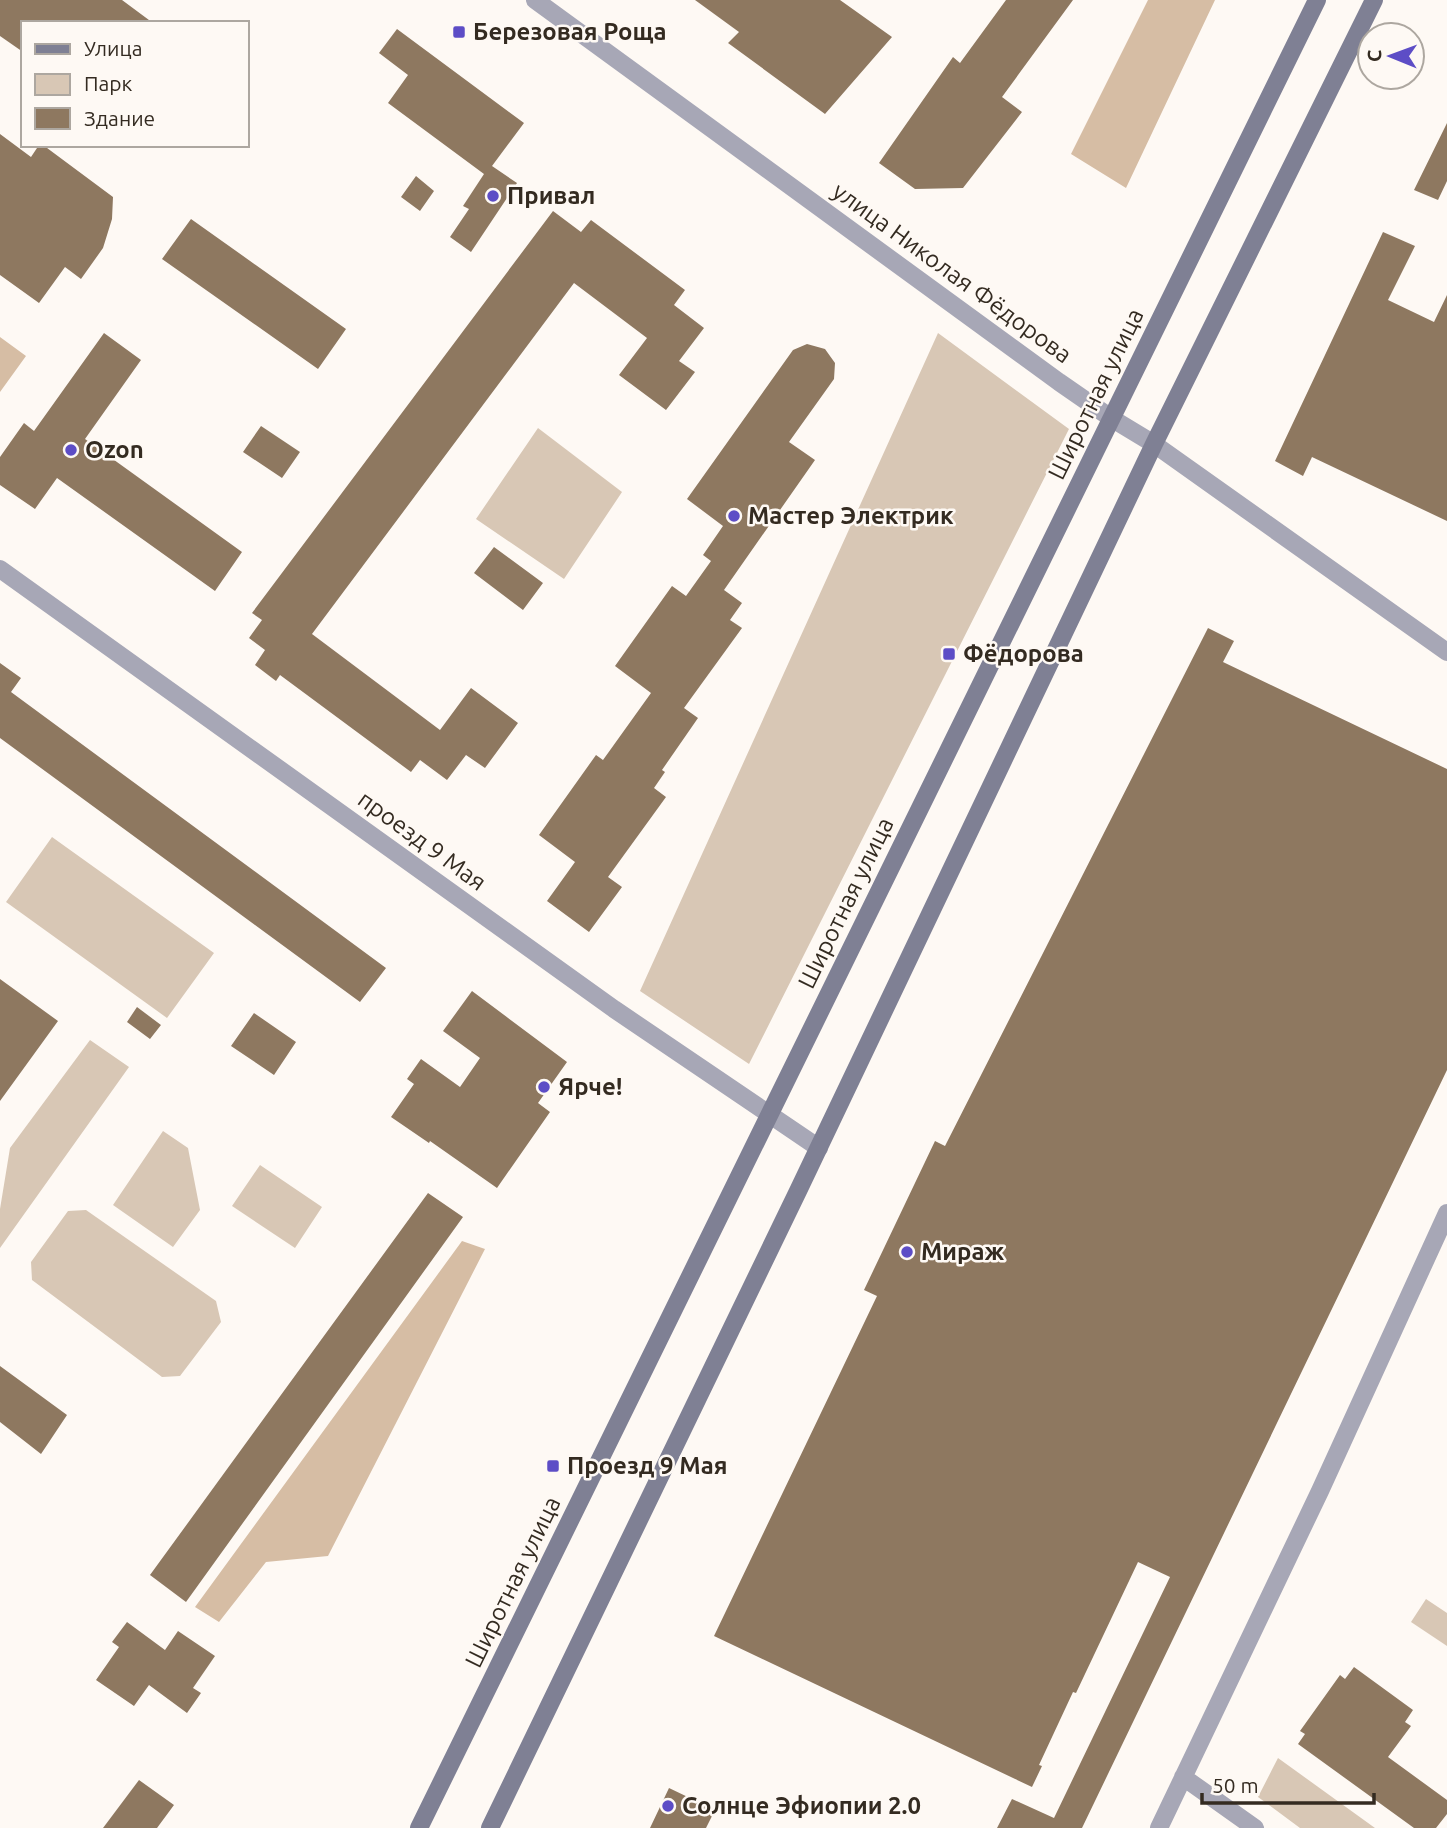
<svg xmlns="http://www.w3.org/2000/svg" width="1447" height="1828" font-family="Ubuntu,sans-serif">
<rect width="100%" height="100%" fill="#fef9f4"/>
<path fill="#d8c7b5" d="M 938,333 L 1069,429 L 749,1064 L 640,991 Z
M 538,428 L 622,492 L 564,579 L 476,519 Z
M 52,837 L 214,953 L 167,1018 L 6,902 Z
M 90,1040 L 129,1067 L 0,1248 L 0,1209 L 10,1148 Z
M 163,1131 L 188,1148 L 200,1210 L 173,1247 L 113,1205 Z
M 260,1165 L 322,1207 L 295,1248 L 232,1206 Z
M 86,1210 L 216,1301 L 221,1322 L 180,1376 L 162,1377 L 32,1280 L 31,1262 L 68,1211 Z
M 1426,1599 L 1447,1613 L 1447,1646 L 1411,1622 Z
M 1278,1758 L 1375,1828 L 1300,1828 L 1258,1797 Z"/>
<path fill="#d6bda4" d="M 1148,0 L 1215,0 L 1126,188 L 1071,154 Z
M 0,337 L 26,356 L 0,392 Z
M 462,1241 L 485,1249 L 328,1556 L 266,1562 L 219,1622 L 195,1607 Z"/>
<path fill="#8e7860" d="M 0,0 L 122,0 L 153,23 L 23,23 L 23,52 L 0,36 Z
M 695,0 L 840,0 L 892,37 L 825,114 L 728,43 L 739,32 Z
M 1006,0 L 1073,0 L 1002,97 L 1022,112 L 963,188 L 915,189 L 879,163 L 953,57 L 960,63 Z
M 397,29 L 524,123 L 492,166 L 517,183 L 471,252 L 450,237 L 469,209 L 463,206 L 484,174 L 388,103 L 408,75 L 379,53 Z
M 1447,123 L 1447,181 L 1438,200 L 1414,190 Z
M 0,134 L 31,157 L 39,145 L 43,145 L 113,197 L 112,219 L 103,248 L 81,279 L 65,267 L 39,303 L 0,275 Z
M 416,176 L 434,191 L 420,211 L 401,197 Z
M 553,211 L 581,232 L 591,220 L 685,290 L 674,305 L 704,328 L 679,361 L 695,372 L 666,410 L 619,375 L 647,338 L 574,283 L 312,634 L 440,730 L 471,688 L 518,723 L 485,768 L 466,755 L 447,780 L 420,760 L 411,772 L 280,675 L 276,681 L 255,665 L 265,650 L 249,638 L 262,620 L 252,613 Z
M 191,219 L 346,329 L 318,369 L 162,259 Z
M 1383,232 L 1415,246 L 1388,300 L 1434,322 L 1447,295 L 1447,521 L 1312,457 L 1303,476 L 1275,461 Z
M 104,333 L 141,360 L 85,439 L 242,552 L 215,591 L 57,478 L 35,509 L 0,485 L 0,457 L 24,423 L 34,431 Z
M 807,344 L 825,349 L 835,363 L 834,379 L 789,442 L 815,460 L 724,590 L 742,603 L 730,620 L 742,628 L 684,708 L 698,718 L 662,770 L 665,772 L 654,788 L 666,797 L 608,877 L 622,887 L 589,932 L 547,901 L 575,862 L 539,835 L 596,755 L 603,760 L 651,693 L 615,666 L 672,586 L 686,596 L 711,561 L 703,555 L 723,526 L 687,499 L 793,350 Z
M 261,426 L 300,452 L 282,478 L 243,452 Z
M 494,547 L 543,583 L 523,610 L 474,573 Z
M 1208,628 L 1234,641 L 1223,662 L 1447,769 L 1447,1070 L 1082,1828 L 997,1828 L 1012,1799 L 1054,1818 L 1170,1577 L 1138,1562 L 1076,1693 L 1073,1692 L 1039,1765 L 1042,1766 L 1032,1787 L 714,1636 L 877,1296 L 864,1290 L 935,1141 L 945,1146 Z
M 0,663 L 21,678 L 11,692 L 386,968 L 360,1002 L 0,738 Z
M 0,979 L 58,1021 L 0,1101 Z
M 472,991 L 567,1062 L 538,1103 L 550,1112 L 497,1188 L 430,1141 L 429,1143 L 391,1117 L 414,1084 L 407,1079 L 421,1059 L 460,1087 L 480,1058 L 443,1031 Z
M 137,1007 L 161,1025 L 150,1039 L 127,1022 Z
M 254,1013 L 296,1042 L 274,1075 L 231,1046 Z
M 428,1193 L 463,1217 L 186,1602 L 150,1575 Z
M 0,1366 L 67,1415 L 41,1454 L 0,1422 Z
M 127,1622 L 165,1650 L 178,1631 L 215,1656 L 193,1688 L 201,1693 L 187,1713 L 149,1685 L 134,1706 L 96,1680 L 119,1647 L 112,1642 Z
M 1354,1667 L 1413,1710 L 1405,1722 L 1411,1726 L 1388,1757 L 1447,1800 L 1447,1814 L 1436,1828 L 1414,1828 L 1298,1744 L 1305,1734 L 1300,1731 L 1340,1675 L 1345,1679 Z
M 139,1780 L 174,1805 L 157,1828 L 103,1828 Z
M 669,1788 L 715,1810 L 706,1828 L 650,1828 Z"/>
<g fill="none" stroke-linecap="round" stroke-linejoin="round">
<path stroke="#a7a7b6" stroke-width="18" d="M 1183,1777 L 1255,1828
M 1159,1828 L 1320,1491 L 1447,1213"/>
<path stroke="#a7a7b6" stroke-width="18" d="M 535,0 L 1059,382 L 1111,418 L 1154,444 L 1447,652
M 0,569 L 614,1009 L 819,1148"/>
<path stroke="#7f8094" stroke-width="18" d="M 419,1828 L 1317,0
M 490,1828 L 799,1189 L 1154,444 L 1374,0"/>
</g>
<g fill="#5d4dc6" stroke="#fef9f4" stroke-width="2.5">
<rect x="452" y="25" width="14" height="14" rx="3.5"/>
<circle cx="493" cy="196" r="7"/>
<circle cx="71" cy="450" r="7"/>
<circle cx="734" cy="516" r="7"/>
<rect x="942" y="647" width="14" height="14" rx="3.5"/>
<circle cx="544" cy="1087" r="7"/>
<circle cx="907" cy="1252" r="7"/>
<rect x="546" y="1459" width="14" height="14" rx="3.5"/>
<circle cx="668" cy="1806" r="7"/>
</g>
<g text-anchor="middle" stroke-width="5" stroke-linejoin="round" paint-order="stroke">
<g font-size="24" font-weight="bold" fill="#342b21" stroke="#fef9f4" text-anchor="start">
<text x="473" y="40">Березовая Роща</text>
<text x="507" y="204">Привал</text>
<text x="85" y="458">Ozon</text>
<text x="748" y="524">Мастер Электрик</text>
<text x="963" y="662">Фёдорова</text>
<text x="558" y="1095">Ярче!</text>
<text x="921" y="1260">Мираж</text>
<text x="567" y="1474">Проезд 9 Мая</text>
<text x="682" y="1814">Солнце Эфиопии 2.0</text>
</g>
<g font-size="24" fill="#342b21" stroke="#fef9f4">
<text transform="translate(952 273) rotate(36)" y="8">улица Николая Фёдорова</text>
<text transform="translate(1096 394) rotate(-64)" y="8">Широтная улица</text>
<text transform="translate(422 841) rotate(36)" y="8">проезд 9 Мая</text>
<text transform="translate(846 903) rotate(-64)" y="8">Широтная улица</text>
<text transform="translate(513 1582) rotate(-64)" y="8">Широтная улица</text>
</g>
</g>
<rect x="21" y="21" width="228" height="126" fill="#fef9f4" stroke="#ada7a0" stroke-width="2"/>
<rect x="35" y="44" width="35" height="10" fill="#7f8094" stroke="#ada7a0" stroke-width="2"/>
<text x="84" y="56" font-size="21" fill="#342b21">Улица</text>
<rect x="35" y="74" width="35" height="21" fill="#d8c7b5" stroke="#ada7a0" stroke-width="2"/>
<text x="84" y="91" font-size="21" fill="#342b21">Парк</text>
<rect x="35" y="108" width="35" height="21" fill="#8e7860" stroke="#ada7a0" stroke-width="2"/>
<text x="84" y="126" font-size="21" fill="#342b21">Здание</text>
<g transform="translate(1391 56) rotate(271)"><circle r="33" fill="#fef9f4" stroke="#ada7a0" stroke-width="2"/>
<path d="M0-5L12 26L0 18L-12 26Z" fill="#5d4dc6"/>
<text y="-10" font-size="19" font-weight="bold" text-anchor="middle" fill="#342b21">С</text>
</g>
<path d="M1202 1793v10h172v-10" fill="none" stroke="#342b21" stroke-width="3.5"/>
<text x="1212" y="1793" font-size="21" fill="#342b21" stroke="#fef9f4" stroke-width="5" paint-order="stroke">50 m</text>
</svg>
